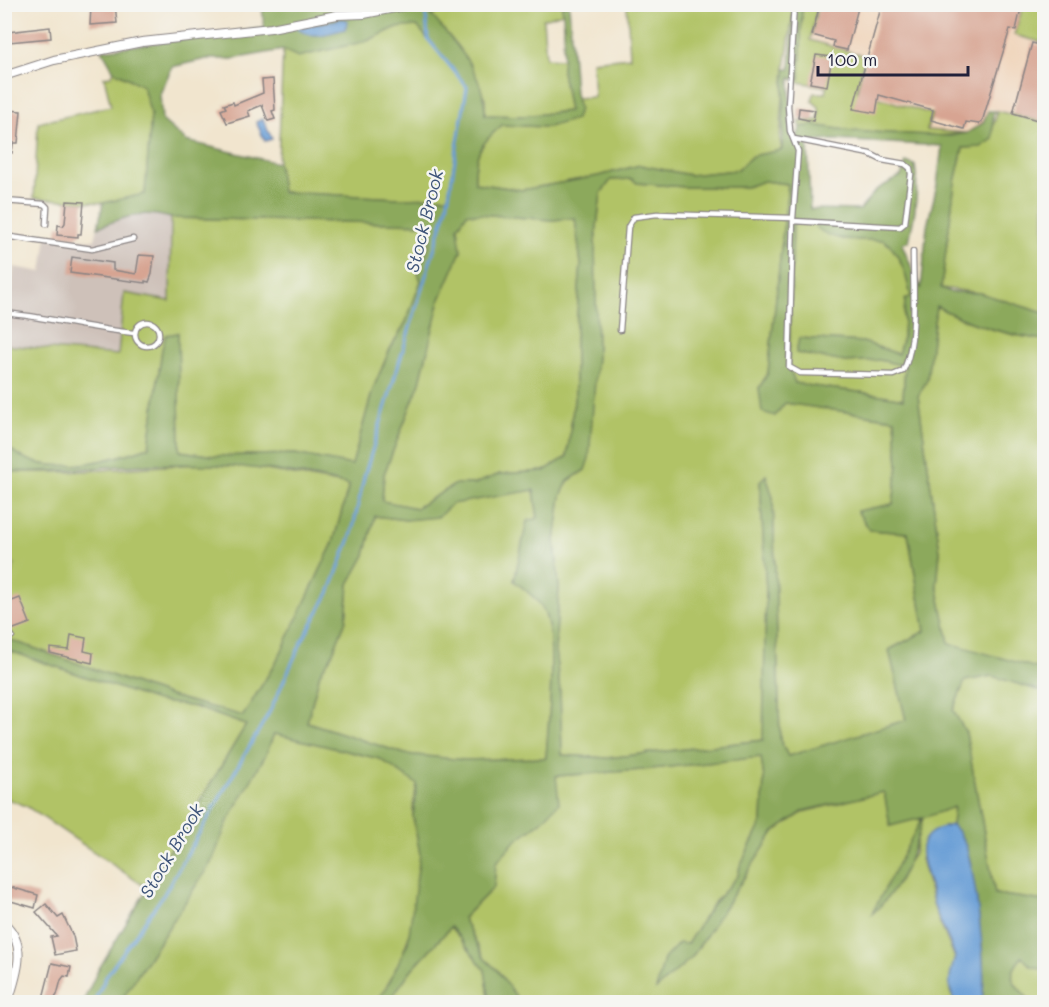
<svg xmlns="http://www.w3.org/2000/svg" width="1049" height="1007" font-family="Mali,sans-serif">
<rect width="100%" height="100%" fill="#f6f6f2"/>
<filter id="ink" filterUnits="userSpaceOnUse"><feTurbulence type="fractalNoise" baseFrequency=".0167" numOctaves="2"/><feDisplacementMap in="SourceGraphic" scale="12" xChannelSelector="R" yChannelSelector="G"/><feConvolveMatrix kernelMatrix="1 2 1 2 8 2 1 2 1" color-interpolation-filters="sRGB"/></filter>
<filter id="wash" filterUnits="userSpaceOnUse"><feTurbulence type="fractalNoise" baseFrequency=".008" numOctaves="4" result="noise"/><feDisplacementMap in="SourceGraphic" scale="24" xChannelSelector="R" yChannelSelector="G"/><feGaussianBlur stdDeviation="1.35" result="paint"/><feColorMatrix in="noise" values="0 0 0 0 0 0 0 0 0 0 0 0 0 0 0 0 0 1.4 0 .05"/><feComposite in="paint" operator="in"/></filter>
<g filter="url(#wash)">
<rect width="100%" height="100%" fill="#f1e5ce"/>
<path fill="#f0d5bc" d="M 818,5 L 1024,5 L 1015,35 L 1044,43 L 1044,122 L 989,108 L 983,123 L 967,133 L 927,130 L 931,113 L 857,91 L 810,40 Z"/>
<path fill="#cec1b9" d="M 153,212 L 171,218 L 170,301 L 118,355 L 5,345 L 4,308 L 9,307 L 14,267 L 42,272 L 47,236 L 95,240 L 98,227 L 140,213 Z"/>
<path fill="#b1c366" stroke="#6a7250" stroke-width="1.5" fill-rule="evenodd" d="M 1024,4 L 1044,5 L 1044,43 L 1014,35 Z
M 459,5 L 562,5 L 563,13 L 543,19 L 546,58 L 563,59 L 562,71 L 569,111 L 523,116 L 485,115 L 485,98 L 431,14 Z
M 627,5 L 794,5 L 785,69 L 780,140 L 782,150 L 752,156 L 737,170 L 690,175 L 640,165 L 598,176 L 522,190 L 475,183 C 474,153 480,144 502,125 L 548,127 L 579,109 L 576,98 L 594,97 L 592,61 L 630,57 Z
M 802,5 L 818,5 L 810,40 L 865,56 L 857,91 L 932,114 L 927,130 L 967,133 L 937,136 L 852,131 L 813,125 L 801,127 L 799,122 L 819,120 L 819,107 L 812,101 L 814,93 L 826,93 L 827,87 L 798,82 L 790,78 L 800,78 Z
M 417,25 L 467,87 L 448,197 L 398,198 L 282,192 L 278,163 L 283,50 L 367,41 L 395,28 Z
M 114,71 L 143,86 L 151,115 L 145,194 L 103,203 L 34,198 L 38,123 L 111,106 L 104,77 L 111,76 Z
M 997,111 L 1044,122 L 1044,313 L 980,293 L 941,288 L 955,182 L 963,148 L 981,147 L 995,121 Z
M 632,179 L 637,183 L 685,187 L 746,187 L 764,181 L 788,184 L 768,373 L 759,388 L 775,416 L 785,403 L 895,419 L 898,466 L 893,504 L 858,511 L 870,530 L 908,533 L 925,631 L 889,650 L 906,720 L 788,757 L 780,740 L 773,498 L 766,476 L 760,482 L 766,590 L 764,740 L 607,758 L 562,755 L 560,691 L 555,651 L 559,588 L 555,541 L 561,496 L 568,481 L 585,470 L 597,355 L 595,243 L 601,193 L 611,180 Z
M 467,213 L 552,220 L 575,218 L 581,264 L 575,339 L 575,393 L 567,457 L 544,471 L 500,474 L 475,484 L 456,484 L 416,508 L 382,501 L 384,474 L 420,382 L 440,299 L 461,251 L 457,227 Z
M 171,218 L 433,224 L 431,239 L 418,272 L 421,281 L 406,322 L 390,349 L 373,389 L 352,465 L 295,454 L 214,456 L 180,451 L 178,333 L 162,349 L 149,447 C 117,458 62,474 29,461 C 20,457 12,450 5,445 L 4,345 L 118,355 L 124,293 L 170,301 Z
M 793,221 L 814,222 L 841,239 L 883,240 C 900,250 907,278 911,297 L 905,300 L 903,337 L 898,354 L 863,342 L 800,338 L 796,353 L 845,362 L 880,360 L 905,366 L 903,399 C 867,391 831,390 795,383 L 789,367 Z
M 936,306 C 968,324 1008,335 1044,340 L 1044,670 L 949,644 L 937,585 L 940,551 L 918,396 L 927,380 Z
M 210,464 L 250,467 L 349,485 L 333,543 L 278,659 L 243,716 L 170,696 L 5,638 L 5,589 L 15,564 L 5,561 L 4,471 C 73,476 142,465 210,464 Z
M 534,490 L 538,519 L 514,581 C 523,588 535,596 541,606 C 559,631 548,725 546,758 L 464,760 L 405,754 L 307,722 L 320,673 L 331,657 L 346,620 L 349,584 L 365,555 L 375,516 L 406,520 L 452,503 Z
M 4,649 L 157,701 L 195,707 L 246,725 L 147,888 L 26,806 L 5,798 Z
M 992,676 L 1044,692 L 1044,901 L 995,894 L 966,733 L 953,710 L 965,681 Z
M 274,733 L 380,759 L 417,784 C 415,795 412,806 413,817 C 414,829 419,841 420,854 C 422,903 406,964 375,1002 L 120,1002 L 212,861 L 227,823 L 266,754 Z
M 761,757 L 764,778 L 762,822 L 740,866 L 738,876 L 712,905 L 687,945 L 660,975 L 657,988 L 692,957 L 774,832 L 804,812 L 885,791 L 890,826 L 954,807 L 952,825 L 943,827 L 921,859 L 936,914 L 955,958 L 950,992 L 955,1002 L 520,1002 L 497,970 L 484,958 L 463,918 L 494,887 L 496,863 L 514,841 L 541,822 L 556,776 L 642,770 ZM 921,821 L 914,854 L 873,913 Z
M 451,927 L 485,970 L 490,1002 L 388,1002 L 412,969 Z
M 1022,957 L 1031,966 L 1044,970 L 1044,1002 L 1031,1002 C 1017,984 1002,981 1022,957 Z"/>
<path fill="#8ca95b" stroke="#57664b" stroke-width="1.5" fill-rule="evenodd" d="M 262,5 L 459,5 L 431,15 C 456,43 486,76 485,115 L 523,116 L 569,111 L 562,71 L 564,27 L 562,5 L 569,5 L 575,93 L 579,109 L 576,119 L 548,127 L 502,125 C 480,144 474,153 475,183 L 522,190 L 598,176 L 640,165 L 690,175 L 737,170 L 752,156 L 782,150 L 785,69 L 790,69 L 794,5 L 802,5 L 800,79 L 790,78 L 790,131 L 796,139 L 801,127 L 813,125 L 852,131 L 950,136 L 967,133 L 983,123 L 988,111 L 997,111 L 993,114 L 993,139 L 981,147 L 963,148 L 955,182 L 941,288 L 950,292 L 980,293 L 1044,313 L 1044,340 C 1008,335 969,324 936,306 L 927,380 L 918,396 L 940,551 L 937,585 L 949,643 L 1044,670 L 1044,692 L 992,676 L 965,681 L 953,710 L 966,733 L 995,894 L 1044,901 L 1044,970 L 1031,966 L 1022,957 C 1002,981 1017,984 1031,1002 L 981,1002 C 989,983 974,865 965,844 C 962,837 957,830 952,825 L 954,807 L 923,818 C 913,856 901,888 871,915 L 922,818 L 890,826 L 884,792 L 804,811 L 774,832 L 692,957 L 656,989 L 664,959 L 679,943 L 687,944 L 712,905 L 738,876 L 740,866 L 762,822 L 764,778 L 761,757 L 642,770 L 556,776 L 559,803 L 541,822 L 514,842 L 496,863 L 494,887 L 463,918 L 484,958 L 497,970 L 520,1002 L 490,1002 L 485,970 L 451,927 L 412,969 L 388,1002 L 375,1002 L 387,987 L 408,942 L 420,854 L 413,816 L 417,784 L 380,759 L 274,734 L 266,754 L 227,823 L 212,861 L 120,1002 L 83,1002 L 98,970 L 246,725 L 195,707 L 157,701 L 10,651 L 5,649 L 5,638 L 170,696 L 243,716 L 278,659 L 333,543 L 349,485 C 283,468 214,462 146,465 C 98,466 52,474 5,471 L 4,445 C 12,450 20,457 29,460 C 62,474 117,458 149,447 L 162,349 L 166,335 L 178,333 L 180,451 L 214,456 L 295,454 L 352,465 L 373,389 L 390,349 L 406,322 L 421,281 L 418,273 L 431,239 L 432,224 L 171,218 C 141,209 127,217 98,227 L 103,203 L 145,194 L 151,115 L 143,86 L 114,71 L 102,50 L 264,28 ZM 417,26 L 467,87 L 448,197 L 398,198 L 282,192 L 278,163 L 186,141 L 162,120 L 160,94 L 172,67 L 206,59 L 233,59 L 283,50 L 298,57 L 367,41 L 395,28 ZM 834,140 L 942,146 L 937,185 L 927,226 L 921,289 L 902,244 L 909,241 C 915,215 919,191 915,165 L 906,162 L 901,176 L 876,190 L 860,210 L 810,209 L 808,142 ZM 632,179 L 637,183 L 685,187 L 746,187 L 764,181 L 788,184 L 768,373 L 759,388 L 762,412 L 775,416 L 785,403 L 895,419 L 898,466 L 893,504 L 857,511 L 870,530 L 908,533 L 925,631 L 889,650 L 906,720 L 788,756 L 780,740 L 773,498 L 766,475 L 760,481 L 766,590 L 763,740 L 607,758 L 562,755 L 560,691 L 555,651 L 559,588 L 555,541 L 561,496 L 568,481 L 585,470 L 589,458 L 597,355 L 595,243 L 601,193 L 611,180 ZM 467,213 L 552,220 L 575,218 L 581,264 L 575,339 L 575,393 L 567,457 L 544,471 L 500,474 L 475,484 L 456,484 L 416,508 L 382,501 L 384,474 L 420,382 L 440,299 L 461,251 L 458,227 ZM 793,221 L 813,222 C 824,243 862,240 883,240 C 900,250 907,278 911,296 L 905,300 L 903,337 L 898,354 L 863,342 L 799,338 L 796,353 L 845,362 L 880,360 L 905,366 L 903,399 C 867,391 831,390 795,383 L 789,367 ZM 534,490 L 538,518 L 527,521 L 514,581 C 523,588 535,596 541,606 C 559,631 548,725 546,758 L 465,760 L 405,754 L 307,722 L 320,673 L 331,657 L 346,620 L 349,584 L 365,555 L 375,516 L 406,520 L 438,517 L 452,504 Z"/>
<path fill="#699ed6" stroke="#466088" stroke-width="1.5" d="M 342,19 L 348,20 L 345,29 C 326,34 313,40 296,28 Z
M 263,119 L 272,139 L 265,141 L 256,122 Z
M 952,825 C 957,830 962,837 965,844 C 975,867 989,981 981,1002 L 955,1002 C 946,985 950,975 955,957 C 951,942 943,929 937,914 C 933,906 932,895 930,886 C 921,857 910,833 952,825 Z"/>
<g fill="none" stroke-linecap="round" stroke-linejoin="round">
<path stroke="#699ed6" stroke-width="3" d="M 94,1002 L 107,975 L 164,894 L 270,711 L 302,641 L 329,593 L 352,533 L 364,477 L 447,207 L 467,87 L 428,39 L 425,4"/>
</g>
<g id="blocks">
<path fill="#d7a492" d="M 115,4 L 117,23 L 90,25 L 91,6 Z
M 820,4 L 859,4 L 847,50 L 833,47 L 834,41 L 812,35 Z
M 882,4 L 1022,4 L 1016,30 L 1010,29 L 982,122 L 979,124 L 966,122 L 964,129 L 931,120 L 933,110 L 879,95 L 876,113 L 853,109 Z
M 50,27 L 51,38 L 9,42 L 8,32 Z
M 1032,43 L 1044,46 L 1044,122 L 1013,113 Z
M 816,55 L 832,57 L 827,86 L 810,83 Z
M 273,79 L 275,110 L 272,111 L 275,119 L 268,121 L 262,105 L 248,111 L 250,116 L 227,123 L 221,110 L 226,108 L 224,105 L 233,102 L 234,105 L 263,93 L 262,80 Z
M 799,108 L 815,110 L 813,121 L 798,118 Z
M 6,110 L 21,111 L 18,143 L 13,143 L 12,153 L 4,153 Z
M 67,201 L 84,202 L 81,234 L 78,234 L 78,237 L 57,235 L 58,225 L 63,226 L 65,223 Z
M 139,255 L 154,256 L 152,274 L 149,282 L 145,281 L 145,283 L 70,273 L 72,257 L 113,263 L 113,270 L 136,274 Z
M 20,598 L 30,623 L 11,630 L 4,613 L 4,604 Z
M 71,635 L 86,638 L 84,651 L 93,653 L 92,663 L 50,653 L 50,648 L 69,650 Z
M 4,885 L 38,895 L 35,908 L 4,899 Z
M 46,904 L 58,918 L 63,915 L 73,936 L 76,951 L 55,955 L 51,937 L 57,936 L 36,912 Z
M 52,963 L 71,967 L 69,977 L 64,976 L 61,980 L 57,995 L 52,1002 L 42,1002 Z"/>
</g>
</g>
<g filter="url(#ink)">
<use href="#blocks" fill-opacity="0" stroke="#8a8484" stroke-width="1.5"/>
<g fill="none" stroke-linecap="round" stroke-linejoin="round">
<defs>
<path id="service" d="M 4,201 L 44,204 L 47,207 L 46,224
M 793,218 L 789,367 L 800,373 L 893,375 L 903,371 C 918,342 913,286 913,252
M 793,221 L 900,227 L 905,223 L 911,174 L 910,168 L 905,164 L 882,160 L 870,154 L 794,139
M 4,236 L 92,249 L 133,239
M 4,313 C 49,317 90,329 134,333
M135 334a12 12 0 1 1 24 0a12 12 0 1 1-24 0Z
M 620,330 L 628,227 L 634,217 L 657,214 L 793,218 L 798,151 L 790,131 L 788,106 L 794,4
M 4,633 L 12,636"/>
<path id="minor" d="M 4,76 L 54,60 L 142,42 L 271,28 L 337,15 L 364,14 L 415,4
M 4,923 C 29,946 16,975 8,1002"/>
</defs>
<use href="#service" stroke="#8a8484" stroke-width="7"/>
<use href="#minor" stroke="#8a8484" stroke-width="10"/>
<use href="#service" stroke="#fff" stroke-width="4.5"/>
<use href="#minor" stroke="#fff" stroke-width="8"/>
</g>
</g>
<g text-anchor="middle" stroke-width="5" stroke-linejoin="round" paint-order="stroke">
<g font-size="18" font-style="italic" fill="#3e5479" stroke="#f6f6f2">
<text transform="translate(425 221) rotate(-76)" y="6">Stock Brook</text>
<text transform="translate(172 851) rotate(-59)" y="6">Stock Brook</text>
</g>
</g>
<rect width="1049" height="1007" fill="none" stroke="#f6f6f2" stroke-width="24"/>
<path d="M818 66v9h150v-9" fill="none" stroke="#22223b" stroke-width="3"/>
<text x="827" y="66" font-size="18" fill="#22223b" stroke="#f6f6f2" stroke-width="4.5" paint-order="stroke">100 m</text>
</svg>
